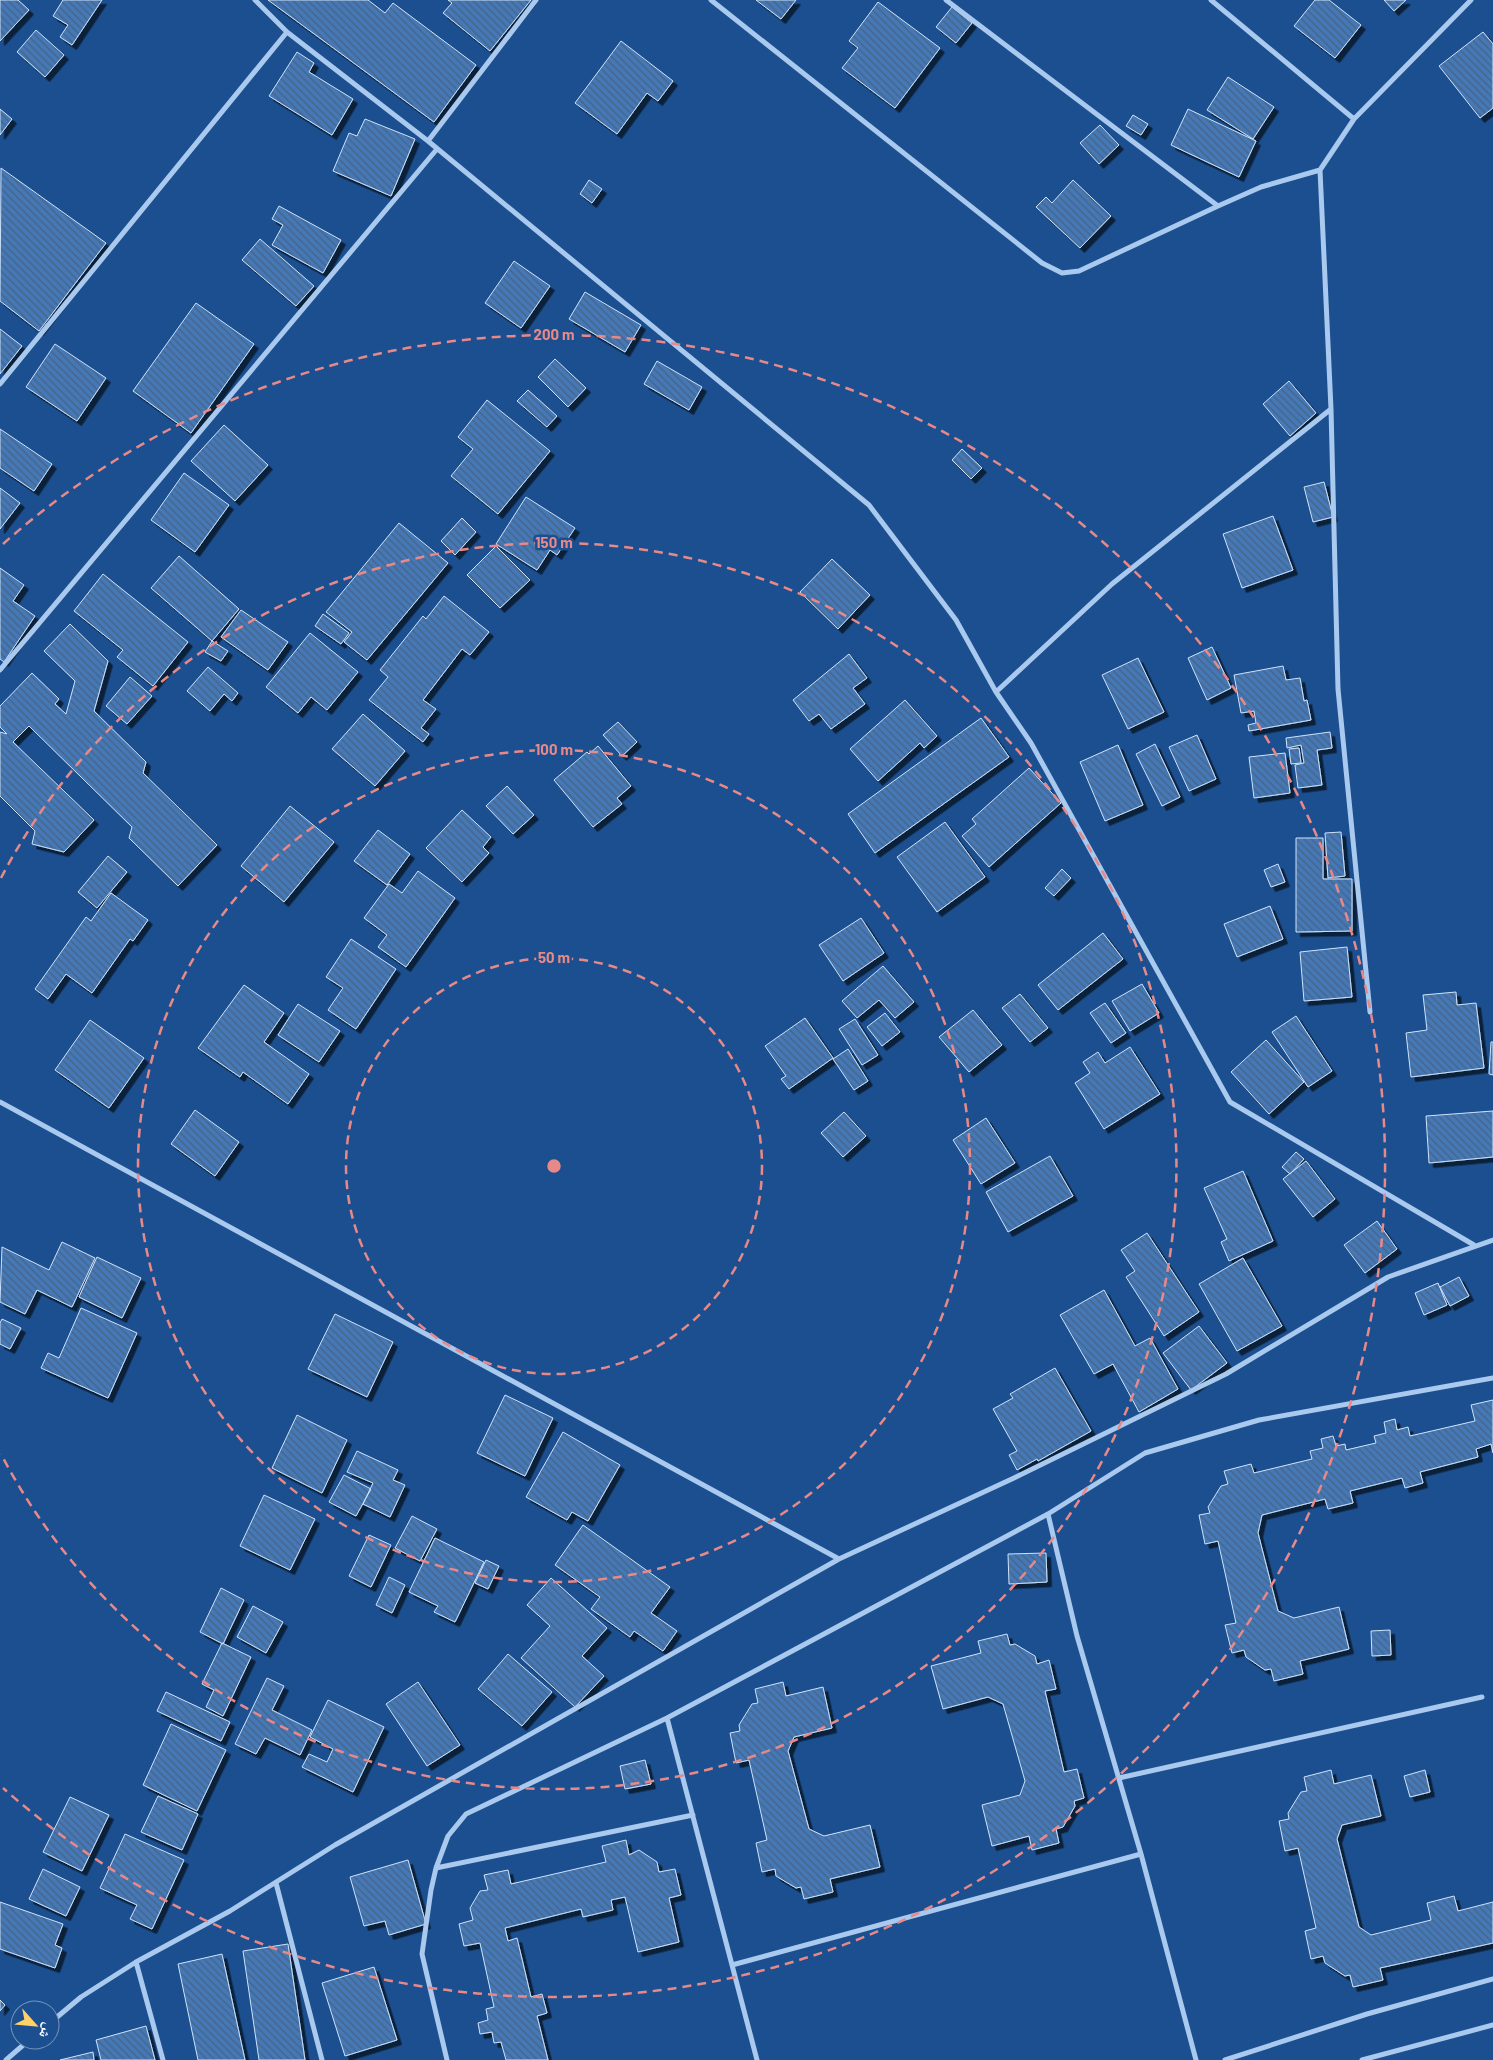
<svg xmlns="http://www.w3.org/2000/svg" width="1493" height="2060" font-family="Barlow,'Noto Naskh Arabic',sans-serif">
<defs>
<pattern id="building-back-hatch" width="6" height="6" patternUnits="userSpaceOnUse" patternTransform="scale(1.25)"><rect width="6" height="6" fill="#4478b7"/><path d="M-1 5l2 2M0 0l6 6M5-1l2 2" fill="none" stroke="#486282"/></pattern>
<filter id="shadow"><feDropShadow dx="4.5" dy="4.5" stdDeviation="0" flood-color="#0009"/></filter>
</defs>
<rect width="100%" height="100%" fill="#1b4f8f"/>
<path fill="url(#building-back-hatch)" stroke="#cfe3fa" filter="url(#shadow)" d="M 0,0 L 18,0 L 29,10 L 0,41 Z
M 63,0 L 102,0 L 72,45 L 60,37 L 68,25 L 53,16 Z
M 268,0 L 368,0 L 385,13 L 393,3 L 476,65 L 434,122 Z
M 448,0 L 531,0 L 490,51 L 443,13 L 452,3 Z
M 756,0 L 796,0 L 781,19 Z
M 1315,0 L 1329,0 L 1361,25 L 1335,58 L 1294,26 Z
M 1384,0 L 1406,0 L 1394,11 Z
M 878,2 L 940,48 L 895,108 L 842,68 L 858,48 L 849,41 Z
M 952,7 L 972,23 L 956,43 L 936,27 Z
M 36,30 L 64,55 L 45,77 L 17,52 Z
M 1483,32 L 1493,44 L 1493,108 L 1480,118 L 1439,66 Z
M 621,41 L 673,81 L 658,101 L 647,93 L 617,134 L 575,103 Z
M 297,52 L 314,63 L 309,72 L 353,99 L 332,135 L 269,96 Z
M 1228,77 L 1274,107 L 1253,139 L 1207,110 Z
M 0,109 L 12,119 L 0,135 Z
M 1188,109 L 1256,141 L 1239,177 L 1171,145 Z
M 1133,115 L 1148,124 L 1141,135 L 1126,126 Z
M 365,119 L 415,139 L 391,196 L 333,171 L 349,133 L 357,136 Z
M 1100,125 L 1119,145 L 1099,164 L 1080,143 Z
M 1,168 L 106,243 L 39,331 L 0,301 Z
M 589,180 L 602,189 L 592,203 L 580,194 Z
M 1073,180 L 1111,216 L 1080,248 L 1036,207 L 1046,197 L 1052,203 Z
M 279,206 L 341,240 L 323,273 L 272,245 L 283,225 L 272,219 Z
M 260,239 L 314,286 L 296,306 L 242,260 Z
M 514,261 L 550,286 L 521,328 L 485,303 Z
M 585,292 L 641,325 L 625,352 L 569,319 Z
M 196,303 L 254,344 L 191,433 L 133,391 Z
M 0,329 L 22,346 L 0,374 Z
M 55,344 L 106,378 L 77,421 L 26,387 Z
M 555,359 L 586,388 L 568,407 L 538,377 Z
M 657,361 L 702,387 L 689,410 L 644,384 Z
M 1289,381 L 1316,413 L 1290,436 L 1263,404 Z
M 528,390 L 557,416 L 547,427 L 517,401 Z
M 487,400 L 550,451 L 498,514 L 451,476 L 473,449 L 458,437 Z
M 224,425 L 268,465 L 235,501 L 191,461 Z
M 0,429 L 52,464 L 34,491 L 0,468 Z
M 962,449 L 982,468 L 971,479 L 952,460 Z
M 184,473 L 229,505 L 195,552 L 151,520 Z
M 1324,482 L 1333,517 L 1313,522 L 1304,487 Z
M 0,488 L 20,503 L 0,529 Z
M 526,497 L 575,528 L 557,555 L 550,550 L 537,570 L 496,544 Z
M 1273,516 L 1293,570 L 1242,588 L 1223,534 Z
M 462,518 L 476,532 L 455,555 L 441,541 Z
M 399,523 L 448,563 L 367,660 L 344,642 L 352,632 L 326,612 Z
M 496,546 L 530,580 L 500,608 L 467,575 Z
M 179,556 L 239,609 L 212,641 L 151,588 Z
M 832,559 L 870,595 L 838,629 L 800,592 Z
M 0,568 L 24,585 L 13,601 L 35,616 L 4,662 L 0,659 Z
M 103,574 L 188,642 L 153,686 L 117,657 L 123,650 L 74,611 Z
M 444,596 L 489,632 L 470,655 L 462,649 L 423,700 L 436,709 L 421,728 L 429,734 L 423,742 L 369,700 L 388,677 L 380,670 L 423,616 L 426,619 Z
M 241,610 L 288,642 L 268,670 L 221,637 Z
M 323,614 L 349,633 L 341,644 L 315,626 Z
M 70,624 L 108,661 L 94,711 L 146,762 L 143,773 L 217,845 L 178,886 L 129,838 L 132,827 L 29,726 L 13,742 L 94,820 L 64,852 L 32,844 L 35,831 L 0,796 L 0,732 L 7,734 L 0,727 L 0,706 L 32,673 L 59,699 L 55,704 L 66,714 L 75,681 L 44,651 Z
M 310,633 L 358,672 L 327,710 L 311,697 L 298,713 L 266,687 Z
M 212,641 L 228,651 L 221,661 L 205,652 Z
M 1212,647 L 1231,688 L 1207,700 L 1188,658 Z
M 849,654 L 867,678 L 853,688 L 865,704 L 831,729 L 819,714 L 809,721 L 793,700 Z
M 1138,658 L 1164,712 L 1128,729 L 1102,675 Z
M 1283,666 L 1286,680 L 1300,678 L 1304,701 L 1307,700 L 1311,720 L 1249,731 L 1248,725 L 1256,723 L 1254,711 L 1241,713 L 1234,675 Z
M 208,667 L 238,693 L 232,701 L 224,694 L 210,711 L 187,691 Z
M 130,677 L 152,696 L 127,724 L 106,706 Z
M 905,700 L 937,736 L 924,748 L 920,743 L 878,781 L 850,749 Z
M 363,714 L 405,751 L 375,786 L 332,749 Z
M 981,718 L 1009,757 L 875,853 L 848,814 Z
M 618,722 L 637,742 L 622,756 L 603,735 Z
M 1330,732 L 1332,748 L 1317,750 L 1322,785 L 1298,788 L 1295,765 L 1304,763 L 1301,745 L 1287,748 L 1286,738 Z
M 1197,735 L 1216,779 L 1189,791 L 1169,747 Z
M 1155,744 L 1180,797 L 1162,806 L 1136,754 Z
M 1118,745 L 1143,805 L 1105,821 L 1080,762 Z
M 598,746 L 631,786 L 617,798 L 622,804 L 593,827 L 554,780 L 587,752 L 589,754 Z
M 1299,748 L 1301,763 L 1291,764 L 1289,749 Z
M 1285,753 L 1290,793 L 1254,798 L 1249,757 Z
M 1029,768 L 1061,803 L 989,867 L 962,836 L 976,824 L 972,819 Z
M 507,786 L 534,815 L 513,834 L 486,806 Z
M 290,806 L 334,842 L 284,902 L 241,866 Z
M 462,810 L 491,837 L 483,847 L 489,853 L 462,882 L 426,848 Z
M 945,822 L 985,877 L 937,912 L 897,857 Z
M 378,830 L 410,854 L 387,885 L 354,861 Z
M 1341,832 L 1345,876 L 1328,878 L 1325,833 Z
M 1296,838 L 1323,838 L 1323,879 L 1352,879 L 1352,931 L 1296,932 Z
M 108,856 L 127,872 L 97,908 L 78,892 Z
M 1278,864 L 1285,882 L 1271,887 L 1264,870 Z
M 1062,869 L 1071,878 L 1054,896 L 1045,888 Z
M 418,871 L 455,898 L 406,967 L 378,947 L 387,935 L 364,918 L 389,884 L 402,893 Z
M 111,893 L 148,920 L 133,941 L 130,939 L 92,993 L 66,974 L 48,999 L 35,989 L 86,917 L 91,921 Z
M 1270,906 L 1283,939 L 1237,957 L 1224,924 Z
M 861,918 L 884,953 L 843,981 L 819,945 Z
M 1103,933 L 1123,959 L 1058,1010 L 1038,985 Z
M 351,939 L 396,969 L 356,1029 L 328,1010 L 343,988 L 326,977 Z
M 1347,947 L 1352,997 L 1304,1001 L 1300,952 Z
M 883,966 L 914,1002 L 895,1018 L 879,1000 L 857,1018 L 842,1001 Z
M 1142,984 L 1159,1013 L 1130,1031 L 1112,1001 Z
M 244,985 L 284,1013 L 264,1042 L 309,1074 L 288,1104 L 243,1072 L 240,1077 L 198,1048 Z
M 1456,992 L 1457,1005 L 1476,1003 L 1484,1068 L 1411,1077 L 1406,1033 L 1427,1030 L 1423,995 Z
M 1020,994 L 1048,1028 L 1030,1042 L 1002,1008 Z
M 1105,1003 L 1126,1033 L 1111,1043 L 1090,1013 Z
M 298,1004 L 340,1031 L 319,1062 L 278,1035 Z
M 973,1010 L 1002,1045 L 969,1072 L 939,1037 Z
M 885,1013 L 900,1032 L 882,1046 L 867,1027 Z
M 1296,1016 L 1332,1071 L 1308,1087 L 1272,1032 Z
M 805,1018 L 833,1058 L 789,1089 L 781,1079 L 786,1076 L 765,1046 Z
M 855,1019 L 878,1055 L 862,1065 L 839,1029 Z
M 90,1020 L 144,1058 L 109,1108 L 55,1070 Z
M 1266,1040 L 1304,1082 L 1269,1114 L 1231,1072 Z
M 1491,1042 L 1493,1042 L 1493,1075 L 1489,1074 Z
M 1130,1047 L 1160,1094 L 1104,1129 L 1075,1083 L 1090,1073 L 1083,1062 L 1098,1052 L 1105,1063 Z
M 848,1049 L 868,1081 L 854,1090 L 833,1059 Z
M 195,1110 L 239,1142 L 215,1176 L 171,1144 Z
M 1493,1111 L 1493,1157 L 1429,1163 L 1426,1116 Z
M 844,1112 L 866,1136 L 843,1157 L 821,1133 Z
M 986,1118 L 1015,1163 L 981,1184 L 953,1140 Z
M 1296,1152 L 1304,1159 L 1290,1174 L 1282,1167 Z
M 1050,1156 L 1073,1196 L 1008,1232 L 986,1192 Z
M 1306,1161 L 1335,1199 L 1313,1217 L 1283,1179 Z
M 1243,1171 L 1273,1241 L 1229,1261 L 1221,1242 L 1227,1239 L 1204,1188 Z
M 1377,1221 L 1397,1249 L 1365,1273 L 1344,1245 Z
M 1147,1233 L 1199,1312 L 1164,1336 L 1126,1277 L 1135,1271 L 1121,1250 Z
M 62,1242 L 95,1258 L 72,1307 L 37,1290 L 25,1314 L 0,1302 L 2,1247 L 49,1270 Z
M 97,1257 L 141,1278 L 122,1318 L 79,1297 Z
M 1243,1258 L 1282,1326 L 1237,1351 L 1199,1284 Z
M 1459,1277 L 1469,1296 L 1450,1306 L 1440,1287 Z
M 1438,1283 L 1447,1305 L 1424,1315 L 1415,1293 Z
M 1104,1290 L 1135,1346 L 1150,1338 L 1178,1389 L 1139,1412 L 1113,1364 L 1094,1374 L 1060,1315 Z
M 81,1308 L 137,1333 L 108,1398 L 41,1368 L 48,1353 L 59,1358 Z
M 335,1314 L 393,1342 L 367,1397 L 308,1369 Z
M 2,1319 L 21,1328 L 10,1349 L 0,1344 L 0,1323 Z
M 1199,1326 L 1227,1363 L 1191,1390 L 1163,1353 Z
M 1055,1368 L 1091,1431 L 1038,1461 L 1037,1459 L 1017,1470 L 1009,1455 L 1017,1451 L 993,1409 L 1013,1398 L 1010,1394 Z
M 505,1395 L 553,1418 L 525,1476 L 477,1453 Z
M 1493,1400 L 1493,1453 L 1491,1444 L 1476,1449 L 1478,1457 L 1420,1472 L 1423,1483 L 1405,1488 L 1402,1478 L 1350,1491 L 1353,1503 L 1328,1509 L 1325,1499 L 1262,1515 L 1258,1533 L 1278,1611 L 1294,1618 L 1339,1607 L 1349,1649 L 1300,1661 L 1303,1674 L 1274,1681 L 1271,1669 L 1265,1670 L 1246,1657 L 1244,1650 L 1232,1653 L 1225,1625 L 1236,1623 L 1218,1541 L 1205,1544 L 1199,1515 L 1210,1513 L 1208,1507 L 1221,1486 L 1228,1484 L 1224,1471 L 1251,1464 L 1254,1473 L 1312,1459 L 1310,1451 L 1323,1448 L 1321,1439 L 1333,1436 L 1336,1446 L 1345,1444 L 1346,1450 L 1376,1443 L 1374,1436 L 1386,1433 L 1384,1422 L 1395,1419 L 1397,1430 L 1408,1427 L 1410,1436 L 1475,1421 L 1471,1405 Z
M 297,1415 L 347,1440 L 322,1493 L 272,1468 Z
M 563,1432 L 620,1465 L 588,1521 L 572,1512 L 567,1520 L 526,1497 Z
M 357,1451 L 398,1470 L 393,1480 L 405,1485 L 390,1517 L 363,1504 L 373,1483 L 347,1472 Z
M 344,1475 L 371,1489 L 356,1516 L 329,1502 Z
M 264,1495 L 315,1519 L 290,1570 L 240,1546 Z
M 412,1516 L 437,1529 L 420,1561 L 395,1548 Z
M 583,1525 L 670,1587 L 651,1613 L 677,1631 L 663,1651 L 634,1631 L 630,1637 L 591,1609 L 600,1597 L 555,1565 Z
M 369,1535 L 391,1545 L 371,1587 L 349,1576 Z
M 435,1538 L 484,1562 L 455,1622 L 434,1612 L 438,1606 L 409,1592 Z
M 1046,1553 L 1047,1582 L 1009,1584 L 1008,1554 Z
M 486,1560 L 499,1566 L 488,1589 L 475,1583 Z
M 389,1577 L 405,1585 L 392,1613 L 376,1605 Z
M 551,1578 L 607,1628 L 582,1656 L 604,1676 L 575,1707 L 521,1658 L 550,1626 L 527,1605 Z
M 221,1588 L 244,1600 L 223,1644 L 200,1632 Z
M 253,1606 L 283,1622 L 266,1653 L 237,1637 Z
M 1390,1630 L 1391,1655 L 1372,1656 L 1371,1631 Z
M 1007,1634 L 1010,1645 L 1015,1644 L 1035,1656 L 1037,1664 L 1049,1660 L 1056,1689 L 1045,1691 L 1064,1772 L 1077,1769 L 1084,1798 L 1074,1801 L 1075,1806 L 1063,1827 L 1056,1829 L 1059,1843 L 1032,1850 L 1029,1836 L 992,1846 L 982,1805 L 1020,1795 L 1025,1781 L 1003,1704 L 988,1697 L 943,1709 L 931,1666 L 981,1653 L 978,1641 Z
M 222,1643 L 251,1657 L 223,1716 L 206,1707 L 214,1690 L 202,1684 Z
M 508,1654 L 552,1692 L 522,1726 L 478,1689 Z
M 267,1678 L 284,1686 L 272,1710 L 312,1730 L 300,1755 L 265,1738 L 256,1754 L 235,1744 Z
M 418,1682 L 460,1745 L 427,1766 L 386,1704 Z
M 783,1682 L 786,1696 L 823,1687 L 832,1728 L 794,1737 L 788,1751 L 809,1829 L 824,1836 L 870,1825 L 880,1867 L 830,1879 L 833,1892 L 804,1899 L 801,1887 L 796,1888 L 776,1876 L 775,1869 L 762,1872 L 756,1843 L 767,1840 L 749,1760 L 736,1763 L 730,1733 L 740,1731 L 739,1725 L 752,1704 L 758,1703 L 755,1689 Z
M 166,1692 L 230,1722 L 221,1741 L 157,1711 Z
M 328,1700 L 384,1727 L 353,1792 L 302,1767 L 309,1754 L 327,1762 L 333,1749 L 310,1737 Z
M 171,1724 L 226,1750 L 197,1811 L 143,1785 Z
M 645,1760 L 651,1784 L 625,1789 L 620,1766 Z
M 1331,1770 L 1334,1784 L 1371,1775 L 1381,1816 L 1342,1825 L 1337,1839 L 1359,1927 L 1371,1935 L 1431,1920 L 1427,1903 L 1454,1896 L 1458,1911 L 1493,1902 L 1493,1943 L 1380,1968 L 1383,1980 L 1353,1987 L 1350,1975 L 1345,1976 L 1325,1963 L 1323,1956 L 1311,1959 L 1305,1931 L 1316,1928 L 1298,1848 L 1285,1851 L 1279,1821 L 1289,1819 L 1288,1813 L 1301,1792 L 1307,1791 L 1304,1777 Z
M 1425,1770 L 1430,1792 L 1410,1797 L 1404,1776 Z
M 158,1796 L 198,1814 L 182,1850 L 141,1832 Z
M 70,1797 L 109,1815 L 82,1871 L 43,1852 Z
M 125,1834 L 184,1860 L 152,1929 L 130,1919 L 137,1905 L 100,1888 Z
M 626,1840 L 629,1855 L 639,1850 L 657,1862 L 659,1872 L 675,1869 L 681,1895 L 669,1898 L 679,1942 L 638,1952 L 625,1897 L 611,1900 L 613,1910 L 583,1917 L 581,1909 L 505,1928 L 508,1941 L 517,1938 L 531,1997 L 542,1994 L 547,2013 L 537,2016 L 548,2060 L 506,2060 L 501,2042 L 494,2043 L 492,2032 L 480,2034 L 478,2023 L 488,2020 L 486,2009 L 494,2007 L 480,1943 L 464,1946 L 459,1924 L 473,1920 L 470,1908 L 480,1891 L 488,1890 L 484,1875 L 508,1870 L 511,1884 L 606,1862 L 602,1846 Z
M 408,1860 L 426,1924 L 389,1935 L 385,1921 L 364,1926 L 350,1877 Z
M 43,1869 L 80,1887 L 66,1916 L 29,1899 Z
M 0,1902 L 63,1924 L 55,1945 L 62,1948 L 55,1968 L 0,1949 Z
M 288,1944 L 305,2060 L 259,2060 L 243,1951 Z
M 222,1954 L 245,2060 L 198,2060 L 178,1964 Z
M 374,1967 L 397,2040 L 345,2056 L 322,1983 Z
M 0,2000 L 5,2005 L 0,2011 Z
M 146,2026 L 155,2060 L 101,2060 L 96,2040 Z
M 93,2052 L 94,2060 L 60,2060 Z"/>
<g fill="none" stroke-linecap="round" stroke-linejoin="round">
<path stroke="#a9c9ee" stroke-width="5" d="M 255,0 L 287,32 L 428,141 L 869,505 L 956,620 L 996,692 L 1031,743 L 1230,1102 L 1474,1245
M 711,0 L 1042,263 L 1062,273 L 1079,271 L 1218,206
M 946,0 L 1218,206 L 1261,187 L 1320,170
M 1211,0 L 1354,119
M 428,141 L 536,0
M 0,384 L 287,32
M 1331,409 L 1338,689 L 1370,1012
M 0,670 L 437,149
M 996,692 L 1112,584 L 1331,409 L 1320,170 L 1354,119 L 1471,0
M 0,1102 L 839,1559
M 1048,1514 L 1077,1636 L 1141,1854 L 1196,2060
M 667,1718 L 757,2060
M 1119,1778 L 1482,1697
M 436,1868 L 693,1815
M 276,1883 L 322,2060
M 136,1962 L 163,2060
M 732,1965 L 1141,1854
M 50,2023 L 81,1997 L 136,1962 L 230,1911 L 335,1845 L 839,1559 L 1014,1478 L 1226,1374 L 1388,1277 L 1493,1240
M 6,2060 L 29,2040
M 447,2060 L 422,1954 L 431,1890 L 436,1868 L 448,1836 L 466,1814 L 667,1718 L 1048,1514 L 1145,1453 L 1259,1420 L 1493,1378
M 1225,2060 L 1367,2014 L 1493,1979
M 1362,2060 L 1493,2025"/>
</g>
<g fill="none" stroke="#e88989" stroke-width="2.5" stroke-dasharray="9 6">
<circle cx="554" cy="1166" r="208"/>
<circle cx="554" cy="1166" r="416"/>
<path d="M1 878A623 623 0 1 1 1 1454"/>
<path d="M3 544A831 831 0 1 1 3 1788"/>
</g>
<circle cx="554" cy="1166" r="8" fill="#e88989" stroke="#1b4f8f" stroke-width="2.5"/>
<g font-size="15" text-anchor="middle" font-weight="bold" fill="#e88989" stroke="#1b4f8f" stroke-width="5" stroke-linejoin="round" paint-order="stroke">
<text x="554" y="340">200 m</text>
<text x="554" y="548">150 m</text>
<text x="554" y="755">100 m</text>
<text x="554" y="963">50 m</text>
</g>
<g transform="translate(35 2025) rotate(117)"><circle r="24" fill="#1b4f8f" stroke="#7695bc"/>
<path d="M0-4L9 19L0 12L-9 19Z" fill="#ffd166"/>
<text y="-8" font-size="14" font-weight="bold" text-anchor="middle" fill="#ffffff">ش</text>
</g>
</svg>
